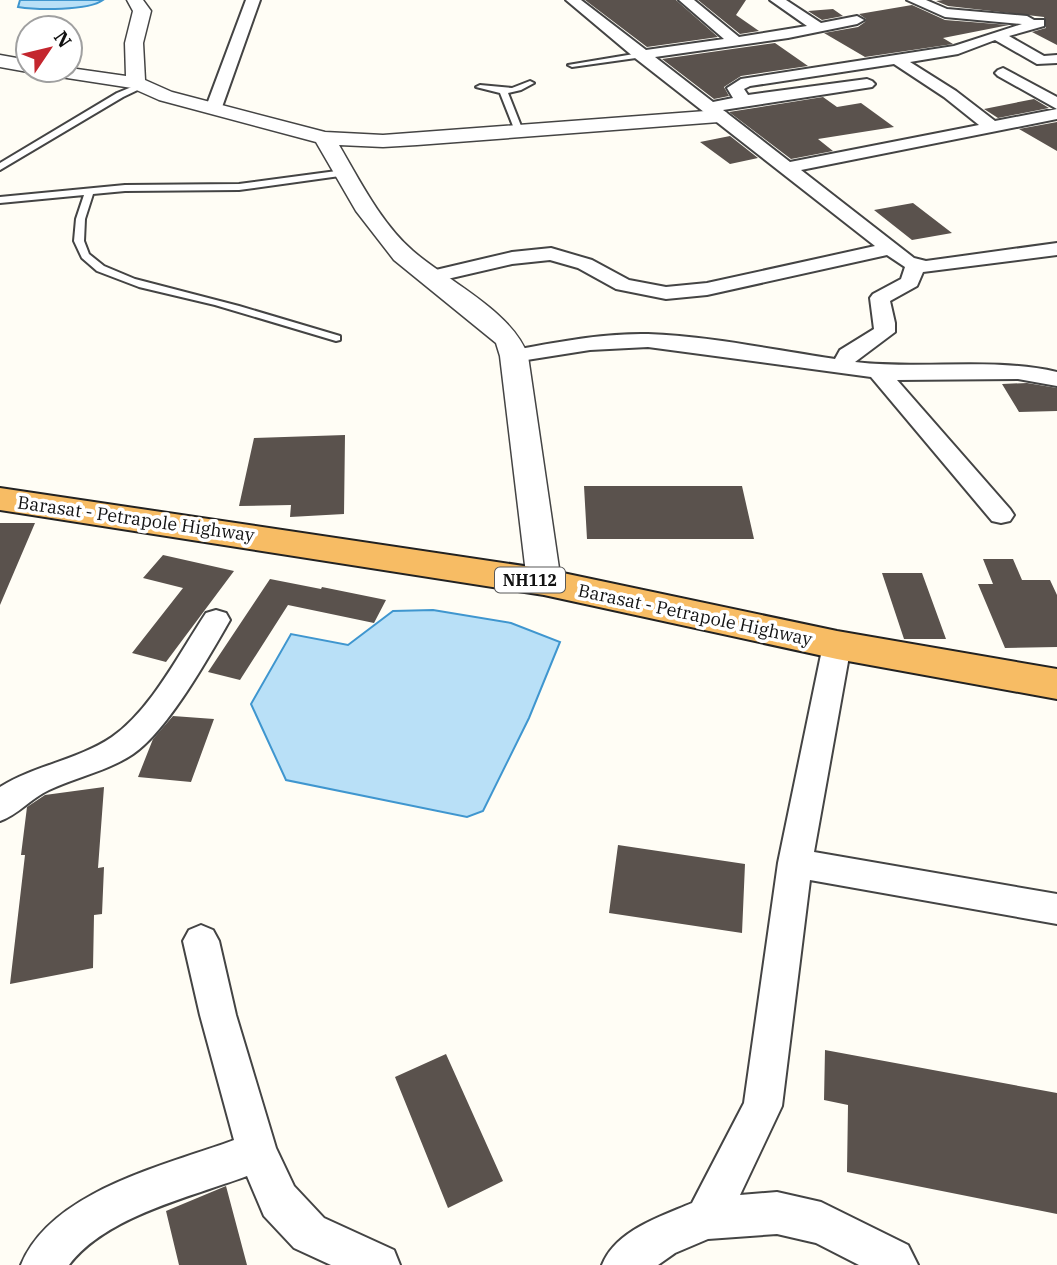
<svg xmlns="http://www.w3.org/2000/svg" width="1057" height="1265" font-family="'IBM Plex Serif',serif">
<rect width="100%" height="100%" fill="#fffdf5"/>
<path fill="#b9e0f7" stroke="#3f96cf" stroke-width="2" d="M 20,0 L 103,0 C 88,11 37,10 18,7 Z
M 433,610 L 511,623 L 560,642 L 529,718 L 483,811 L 467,817 L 286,780 L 251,704 L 291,634 L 348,645 L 393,611 Z"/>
<path fill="#5a524d" d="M 585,0 L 676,0 L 718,37 L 647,47 Z
M 698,0 L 746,0 L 736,15 L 759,31 L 740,34 Z
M 943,0 L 1057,0 L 1057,45 L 1032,32 L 1046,28 L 1044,17 L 948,6 L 936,1 Z
M 912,5 L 945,20 L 1009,25 L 943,38 L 953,44 L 865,57 L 824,33 L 858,27 L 865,22 L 866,19 L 859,14 Z
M 833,9 L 843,16 L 822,20 L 808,11 Z
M 775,43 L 808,66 L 741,76 L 724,87 L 729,96 L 714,99 L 662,59 Z
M 823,97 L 837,107 L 861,103 L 894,127 L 818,139 L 833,151 L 791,159 L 729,112 Z
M 1034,99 L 1049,108 L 998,118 L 984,109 Z
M 1057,122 L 1057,151 L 1019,129 Z
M 730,136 L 758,158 L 730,164 L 700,142 Z
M 913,203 L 952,233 L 912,240 L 874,210 Z
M 1027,383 L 1057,388 L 1057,411 L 1019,412 L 1002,384 Z
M 345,435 L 344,514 L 290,517 L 291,505 L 239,506 L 254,438 Z
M 584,486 L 742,486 L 754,539 L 587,539 Z
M 0,523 L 35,523 L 0,605 Z
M 163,555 L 234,571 L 166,662 L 132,653 L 183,588 L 143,578 Z
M 983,559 L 1013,559 L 1022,580 L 1050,580 L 1057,595 L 1057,647 L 1005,648 L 978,584 L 993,584 Z
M 882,573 L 922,573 L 946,639 L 904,639 Z
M 270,579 L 321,589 L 322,587 L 386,600 L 374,623 L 288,605 L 240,680 L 208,672 Z
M 173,716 L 214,719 L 191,782 L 138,777 L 153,739 Z
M 104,787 L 98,868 L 104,867 L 102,914 L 94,915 L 93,968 L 10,984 L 25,855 L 21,855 L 27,807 L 45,795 Z
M 618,845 L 745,864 L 742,933 L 609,913 Z
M 825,1050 L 1057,1093 L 1057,1214 L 847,1172 L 848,1105 L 824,1100 Z
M 446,1054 L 503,1181 L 448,1208 L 395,1077 Z
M 226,1186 L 247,1265 L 179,1265 L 166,1211 Z"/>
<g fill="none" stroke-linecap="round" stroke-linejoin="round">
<defs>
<path id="service" d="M 640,53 L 643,53 L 643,57 L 572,67 L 568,65 Z
M 530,81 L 534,83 L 521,90 L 508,93 L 523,131 L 519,133 L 515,131 L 500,93 L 476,87 L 480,85 L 512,88 Z
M 139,84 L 146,86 L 123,97 L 0,170 L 0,163 L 117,93 Z
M 344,170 L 348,173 L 347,175 L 239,190 L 125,191 L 93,194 L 85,219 L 84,241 L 89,254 L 104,266 L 135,279 L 239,306 L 340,336 L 340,340 L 336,341 L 215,305 L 139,287 L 97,271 L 82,258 L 74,241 L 76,219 L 84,195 L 0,203 L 0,197 L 125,185 L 239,184 Z"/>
<path id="minor" d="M 246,0 L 260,0 L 222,107 L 220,110 L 208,110 L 206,107 Z
M 566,0 L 581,0 L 646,50 L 724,39 L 679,0 L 694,0 L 739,37 L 807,26 L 770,0 L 786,0 L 821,23 L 857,16 L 864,20 L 857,24 L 788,38 L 655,57 L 713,102 L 733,98 L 727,88 L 741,79 L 954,46 L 1022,24 L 945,17 L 907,0 L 926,0 L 947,9 L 1027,16 L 1034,20 L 1044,20 L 1044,26 L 1009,36 L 1044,56 L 1057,55 L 1057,63 L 1037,64 L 995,40 L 958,54 L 910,62 L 956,91 L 995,121 L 1057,109 L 1057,119 L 801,170 L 914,258 L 926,261 L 1057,243 L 1057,255 L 923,272 L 917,286 L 890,301 L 895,323 L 895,332 L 855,362 C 923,370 991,357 1057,372 L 1057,386 L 1018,379 L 897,380 L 1010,509 L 1014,515 L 1010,521 L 1001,523 L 992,521 L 871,377 L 648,347 L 590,350 L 514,362 L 506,361 L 503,356 L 506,351 L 514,350 C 558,342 603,333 648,334 C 710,336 773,350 835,359 L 840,350 L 874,329 L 870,298 L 873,294 L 901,279 L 905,267 L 887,255 L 707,295 L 666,299 L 616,289 L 578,268 L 550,260 L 512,264 L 430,283 L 423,281 L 420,277 L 423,273 L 512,252 L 551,248 L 592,260 L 629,280 L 666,287 L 707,283 L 875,246 L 635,58 ZM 894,64 L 944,97 L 979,125 L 790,162 L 723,110 L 872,87 L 875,84 L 872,81 L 867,79 L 748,95 L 744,89 L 750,86 Z
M 1003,68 L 1057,97 L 1057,109 L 998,76 L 995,73 L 998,70 Z
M 216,610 L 226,613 L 230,620 C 208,658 168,730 133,754 C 108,771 76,777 49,790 C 31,798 18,815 0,821 L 0,787 C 35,765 78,760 112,737 C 151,710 180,652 206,613 Z
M 837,635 L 847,638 L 851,645 L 814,852 L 1057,894 L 1057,924 L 810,880 L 782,1106 L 740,1195 L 777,1192 L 821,1202 L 908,1245 L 918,1265 L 859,1265 L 816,1243 L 777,1234 L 708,1239 L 675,1253 L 658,1265 L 602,1265 C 616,1230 660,1217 692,1203 L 744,1103 L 778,863 L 823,645 L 827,638 Z
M 201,925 L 213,930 L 219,941 L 236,1015 L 276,1148 L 294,1186 L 324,1218 L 394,1250 L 400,1265 L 331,1265 L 294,1248 L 264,1216 L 247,1176 C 191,1197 106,1216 69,1265 L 21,1265 C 51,1191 164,1166 234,1140 L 200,1015 L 183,941 L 189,930 Z"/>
<path id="tertiary" d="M 127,0 L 143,0 L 151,11 L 143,43 L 145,80 L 172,92 L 325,132 L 383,135 L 719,110 L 726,112 L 729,116 L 726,120 L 719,122 L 417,145 L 383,147 L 339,145 C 360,181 381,223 413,251 C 449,282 512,311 528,356 L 561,582 L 556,590 L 544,593 L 532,590 L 527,582 L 500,356 L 496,343 L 394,260 L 356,211 L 316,142 L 159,100 L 132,88 L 41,74 L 39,70 L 70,70 L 70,68 L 126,76 L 125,43 L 133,11 Z
M 0,55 L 28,60 L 28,70 L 34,70 L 28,72 L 0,67 Z"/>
<path id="trunk" d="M 0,488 L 544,569 L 837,631 L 1057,669 L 1057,699 L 837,659 L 544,595 L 0,510 Z"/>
</defs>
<use href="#service" stroke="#444" stroke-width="4"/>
<use href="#minor" stroke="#444" stroke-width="4"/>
<use href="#tertiary" stroke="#444" stroke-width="3"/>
<use href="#trunk" stroke="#222" stroke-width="4"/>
<use href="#service" fill="#fff" fill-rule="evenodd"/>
<use href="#minor" fill="#fff" fill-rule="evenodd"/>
<use href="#tertiary" fill="#fff" fill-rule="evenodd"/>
<use href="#trunk" fill="#f7bc64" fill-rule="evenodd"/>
</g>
<g text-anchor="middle" stroke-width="7" stroke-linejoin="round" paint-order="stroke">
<rect fill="#fff" stroke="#585858" stroke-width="2" x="495" y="567.5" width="70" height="25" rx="5"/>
<g font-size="16" font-weight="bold" fill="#111">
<text x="530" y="586">NH112</text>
</g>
<g font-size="18" fill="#111" stroke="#fff">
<text transform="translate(136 519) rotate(8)" y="6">Barasat - Petrapole Highway</text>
<text transform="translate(695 615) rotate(12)" y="6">Barasat - Petrapole Highway</text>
</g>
</g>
<g transform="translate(49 49) rotate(55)"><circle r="33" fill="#ffffff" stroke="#a0a0a0" stroke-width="2"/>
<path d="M0-5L12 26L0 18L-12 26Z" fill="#c4262e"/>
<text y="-10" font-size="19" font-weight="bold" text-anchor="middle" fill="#111111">N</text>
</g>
</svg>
